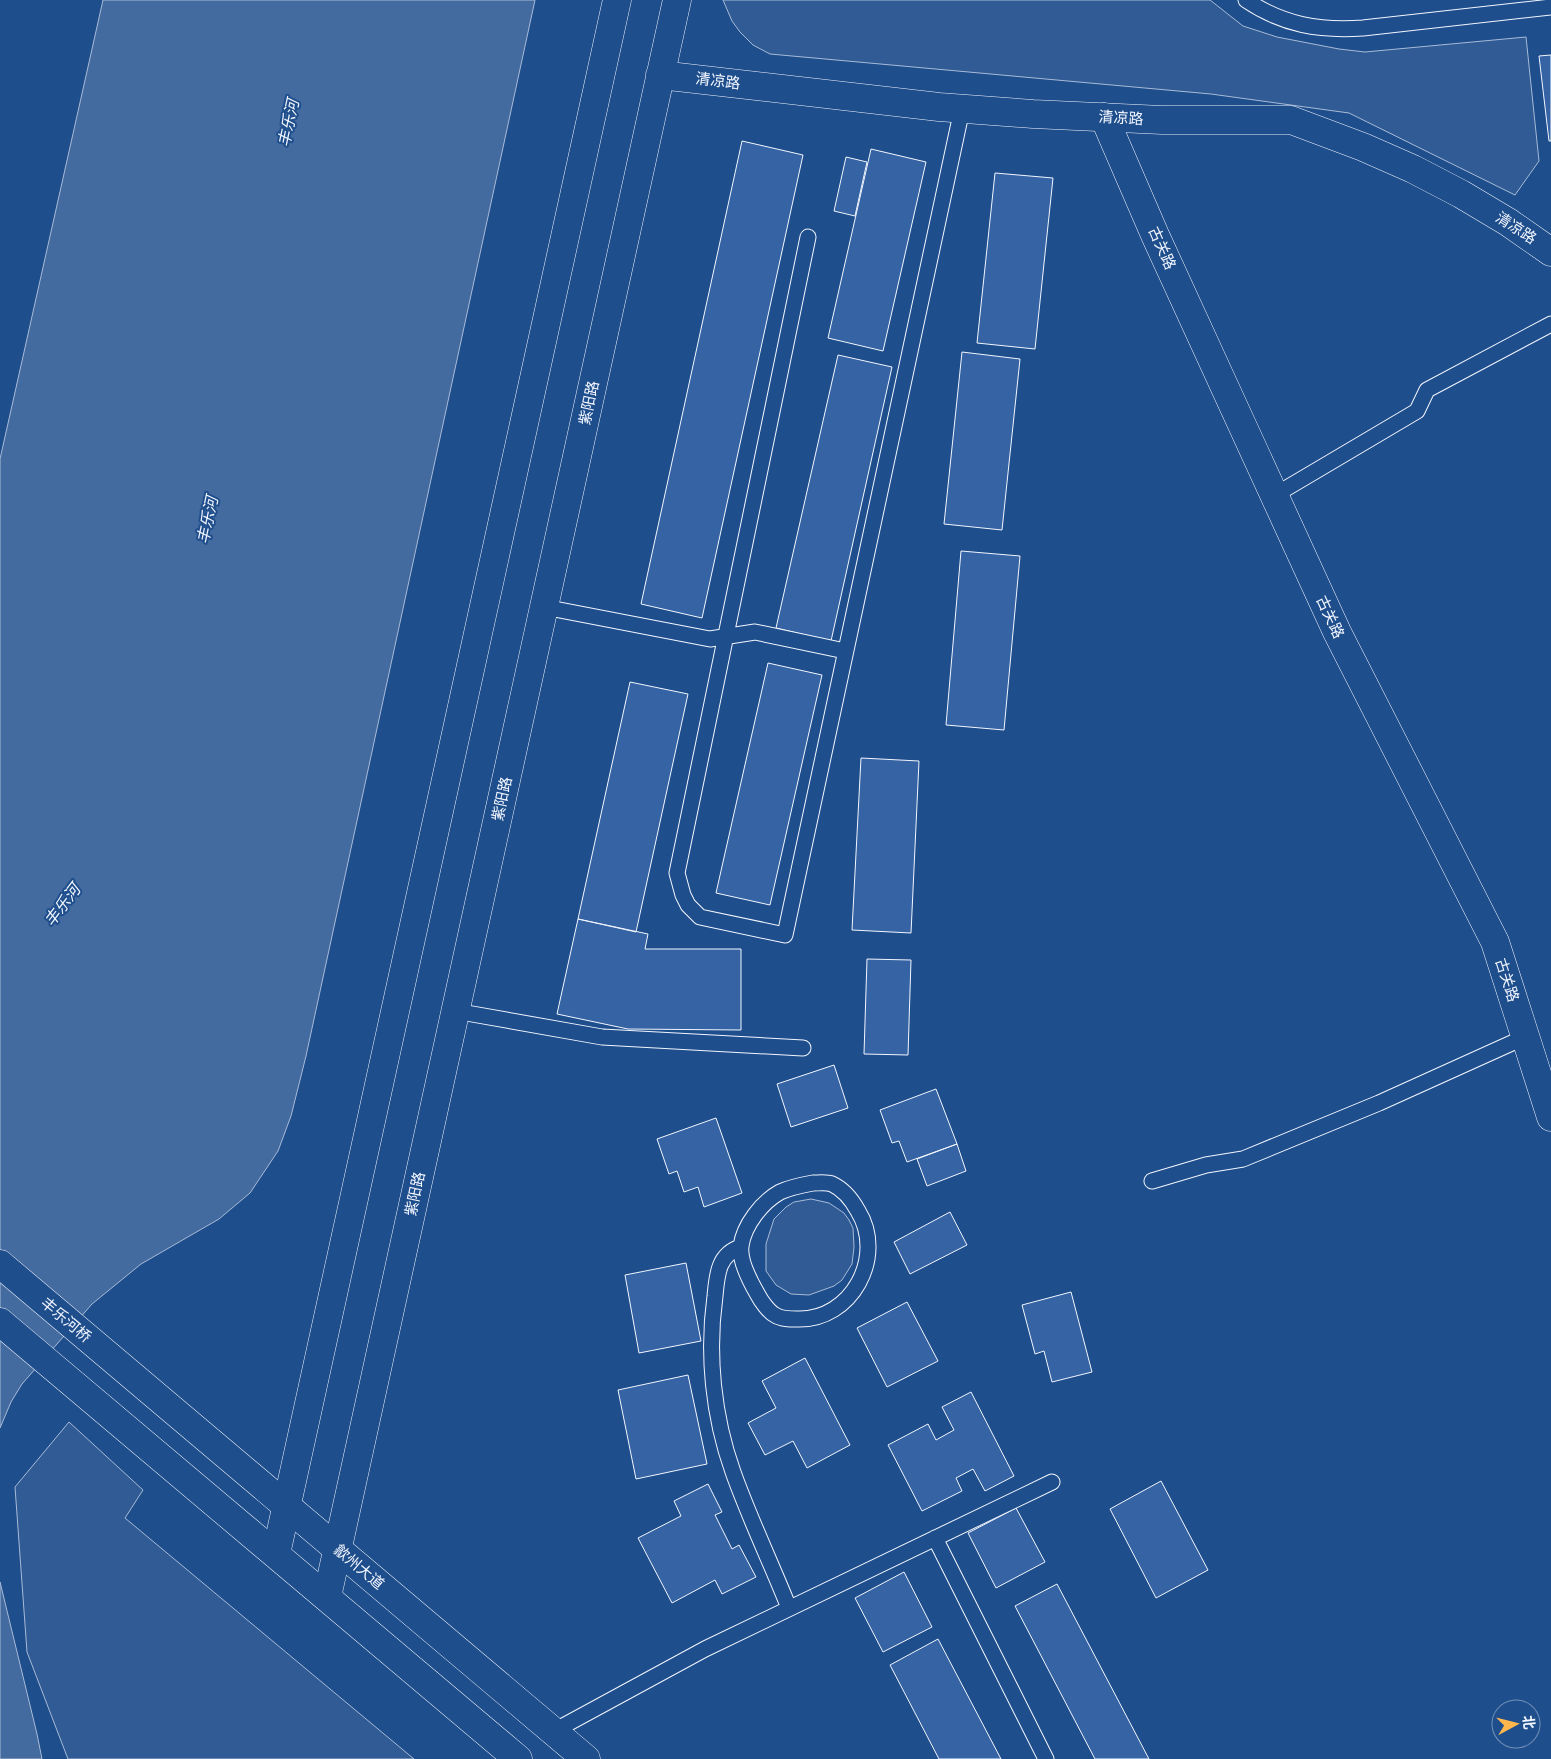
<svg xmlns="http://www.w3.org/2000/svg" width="1551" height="1759" font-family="'DM Sans','Noto Sans SC',sans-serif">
<rect width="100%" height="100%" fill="#1f4e8c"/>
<path fill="#305b95" stroke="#a8bbd7" d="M 723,0 L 1210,0 L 1243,26 L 1277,37 L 1339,49 L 1365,52 L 1526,37 L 1539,161 L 1515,195 L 1349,113 L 1211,94 L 770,54 L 753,45 L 740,32 L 732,21 Z
M 811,1199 L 829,1203 L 844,1213 L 849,1220 L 853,1228 L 854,1247 L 852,1264 L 842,1280 L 834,1286 L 809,1295 L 791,1294 L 776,1285 L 766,1271 L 766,1244 L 774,1219 L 786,1207 L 794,1202 Z
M 69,1422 L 143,1490 L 125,1518 L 414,1759 L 68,1759 L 27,1652 L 15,1487 Z"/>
<path fill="#446ba0" stroke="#a8bbd7" d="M 103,0 L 535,0 L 306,1056 L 291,1116 L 278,1151 L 250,1193 L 219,1219 L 141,1264 L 92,1304 L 22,1384 L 11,1402 L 0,1428 L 0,459 Z
M 0,1582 L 37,1734 L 42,1759 L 0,1759 Z"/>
<path fill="#3563a3" stroke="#f2f6ff" d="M 1551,55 L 1551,141 L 1549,141 L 1539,56 Z
M 742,141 L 803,155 L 702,618 L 641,604 Z
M 871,149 L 926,162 L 883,351 L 828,338 Z
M 846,157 L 867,162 L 855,216 L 834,211 Z
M 995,173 L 1053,178 L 1035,349 L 977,343 Z
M 962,352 L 1020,359 L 1002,530 L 944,524 Z
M 838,355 L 892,367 L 831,641 L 776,628 Z
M 961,551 L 1020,556 L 1004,730 L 946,725 Z
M 768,663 L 822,675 L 770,905 L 716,893 Z
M 630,682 L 688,694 L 636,932 L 578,919 Z
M 861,758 L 919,761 L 911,933 L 852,930 Z
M 578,919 L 648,934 L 645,949 L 741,949 L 741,1030 L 628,1029 L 557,1014 Z
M 867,959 L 911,960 L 908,1055 L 864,1054 Z
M 834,1065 L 848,1108 L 791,1127 L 777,1084 Z
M 936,1089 L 957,1144 L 907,1162 L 899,1141 L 892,1143 L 880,1110 Z
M 716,1118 L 742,1193 L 704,1207 L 698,1187 L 684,1192 L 677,1171 L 669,1174 L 657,1139 Z
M 957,1144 L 966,1171 L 927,1186 L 917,1159 Z
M 950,1212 L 967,1245 L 910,1274 L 894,1242 Z
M 686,1263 L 701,1341 L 639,1353 L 625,1275 Z
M 1071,1292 L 1092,1372 L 1052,1382 L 1044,1351 L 1035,1354 L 1022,1305 Z
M 907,1302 L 938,1361 L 887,1387 L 857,1328 Z
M 805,1358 L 850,1445 L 807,1468 L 793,1441 L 765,1455 L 748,1423 L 776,1408 L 762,1381 Z
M 688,1375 L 707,1464 L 636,1479 L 618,1390 Z
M 971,1392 L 1014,1476 L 985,1491 L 973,1469 L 956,1478 L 962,1491 L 922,1511 L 888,1445 L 928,1424 L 936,1440 L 954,1430 L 942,1407 Z
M 1161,1481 L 1208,1570 L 1156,1598 L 1110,1509 Z
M 708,1484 L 722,1512 L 715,1515 L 732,1549 L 739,1545 L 756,1577 L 722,1594 L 715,1580 L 672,1603 L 638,1538 L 681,1516 L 674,1501 Z
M 1016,1508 L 1045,1562 L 996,1588 L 968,1533 Z
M 904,1572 L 932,1627 L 883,1652 L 855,1598 Z
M 1057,1584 L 1149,1759 L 1095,1759 L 1015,1606 Z
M 938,1639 L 1001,1759 L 939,1759 L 890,1665 Z"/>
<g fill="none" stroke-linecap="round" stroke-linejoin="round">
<defs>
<path id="lane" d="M 1246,0 C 1283,25 1319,31 1363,28 L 1551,7
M 808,237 L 677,873 L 683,895 L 688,905 L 700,917 L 785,935 L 962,109
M 1275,495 L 1417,411 L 1427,390 L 1551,324
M 544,607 L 710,639 L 755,632 L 845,651
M 455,1011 L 602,1037 L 803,1048
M 1152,1181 L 1206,1165 L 1243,1159 L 1379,1103 L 1525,1037
M 813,1183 C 819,1183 827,1182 832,1184 C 843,1189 852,1200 858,1211 C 886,1256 852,1321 797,1319 C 790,1319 781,1319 775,1315 C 769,1312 761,1301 758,1295 C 751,1283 739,1261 741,1246 C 744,1225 762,1202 780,1192 C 791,1187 802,1185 813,1183 Z
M 741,1247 C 718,1254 717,1275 715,1296 C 707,1354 713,1416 733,1472 C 749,1517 771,1563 789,1608
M 935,1538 L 1046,1759
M 554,1731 L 705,1649 L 1052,1482"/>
<path id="street" d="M 1104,117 L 1155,235 L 1337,632 L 1495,942 L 1551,1117"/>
<path id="secondary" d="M 660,75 L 939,107 L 1033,114 L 1162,120 L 1291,120 L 1363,147 L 1413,169 L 1461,194 L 1508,222 L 1551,252
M 276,1554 L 617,0
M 327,1597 L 677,0"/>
<path id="highway" d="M 0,1264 L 586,1759
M 0,1322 L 518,1759"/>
</defs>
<use href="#lane" stroke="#f2f6ff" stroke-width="17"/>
<use href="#street" stroke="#f2f6ff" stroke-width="29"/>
<use href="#secondary" stroke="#f2f6ff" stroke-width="29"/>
<use href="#highway" stroke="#f2f6ff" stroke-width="29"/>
<use href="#lane" stroke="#1f4e8c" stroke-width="15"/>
<use href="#street" stroke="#1f4e8c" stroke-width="28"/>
<use href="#secondary" stroke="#1f4e8c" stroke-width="28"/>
<use href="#highway" stroke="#1f4e8c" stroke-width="28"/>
</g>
<g text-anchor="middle" stroke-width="4" stroke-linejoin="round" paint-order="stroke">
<g font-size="15" fill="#f2f6ff" stroke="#1f4e8c">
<text transform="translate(718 81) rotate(7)" y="5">清凉路</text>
<text transform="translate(1121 118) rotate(3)" y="5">清凉路</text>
<text transform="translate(1516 228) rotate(33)" y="5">清凉路</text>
<text transform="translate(1162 248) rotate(66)" y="5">古关路</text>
<text transform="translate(589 403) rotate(-78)" y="5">紫阳路</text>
<text transform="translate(1330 617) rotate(65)" y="5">古关路</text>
<text transform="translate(502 799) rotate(-78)" y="5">紫阳路</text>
<text transform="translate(1507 980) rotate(72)" y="5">古关路</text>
<text transform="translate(415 1194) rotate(-78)" y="5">紫阳路</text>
<text transform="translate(66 1320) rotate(40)" y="5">丰乐河桥</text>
<text transform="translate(359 1567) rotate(40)" y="5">歙州大道</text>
</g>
<g font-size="16" font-style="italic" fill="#f2f6ff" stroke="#1f4e8c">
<text transform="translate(288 123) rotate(-78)" y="6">丰乐河</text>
<text transform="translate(207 520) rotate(-78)" y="6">丰乐河</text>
<text transform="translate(62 905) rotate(-53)" y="6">丰乐河</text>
</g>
</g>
<g transform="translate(1516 1724) rotate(83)"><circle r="24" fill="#1f4e8c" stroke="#7391ba"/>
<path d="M0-4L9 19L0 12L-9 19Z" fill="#ffb74d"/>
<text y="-8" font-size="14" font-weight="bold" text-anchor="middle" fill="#f2f6ff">北</text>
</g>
</svg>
